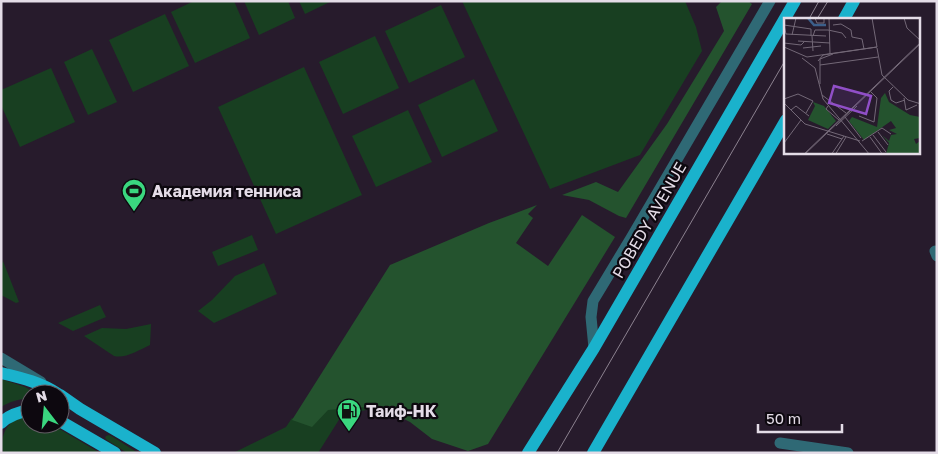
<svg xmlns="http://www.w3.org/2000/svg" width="938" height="454" font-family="'Golos Text',sans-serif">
<rect width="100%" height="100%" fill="#271b2c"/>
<path fill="#183f21" d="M 194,1 L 234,1 L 250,38 L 195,63 L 171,12 Z
M 244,1 L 288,1 L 295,18 L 259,35 Z
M 299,1 L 332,1 L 305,14 Z
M 462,1 L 685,1 L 696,27 L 702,51 L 640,155 L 550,189 Z
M 441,5 L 465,57 L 409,83 L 385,31 Z
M 165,14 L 189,66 L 133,92 L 109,40 Z
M 375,36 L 399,88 L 343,114 L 319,62 Z
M 92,49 L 117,102 L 88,115 L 64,62 Z
M 304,67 L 362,195 L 276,234 L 218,107 Z
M 51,68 L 75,122 L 20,147 L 1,105 L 1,90 Z
M 474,79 L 498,131 L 442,157 L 418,105 Z
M 408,110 L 432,162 L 376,187 L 352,136 Z
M 252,235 L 258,250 L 218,266 L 212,252 Z
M 1,257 L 3,261 L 19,302 L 16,303 L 1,295 L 1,265 L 3,261 L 1,260 Z
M 264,263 L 277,294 L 214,323 L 198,311 L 212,300 L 235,276 Z
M 100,305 L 106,317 L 73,331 L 58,323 Z
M 151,324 L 150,345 C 139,350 125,359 114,356 L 84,336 L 102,328 L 126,329 Z
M 1,379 L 25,387 L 37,394 L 30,394 L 30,399 C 20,398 10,402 1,407 Z
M 373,405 L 371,409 L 342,415 L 318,453 L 233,453 L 286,427 L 292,418 L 312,425 L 327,408 Z
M 30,416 L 30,424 L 51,424 L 100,453 L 3,453 C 0,440 4,424 18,419 C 22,418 26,417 30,416 Z
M 109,435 L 113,437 L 138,453 L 127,453 L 107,440 L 105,438 L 106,436 Z"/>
<path fill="#24532e" d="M 722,1 L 748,1 L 752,4 L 626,218 L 619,216 L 589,200 L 562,195 L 596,182 L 618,192 L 667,124 L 724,31 L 716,7 Z
M 537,205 L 528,214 L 533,218 L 516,243 L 548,266 L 582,215 L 615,237 L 488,444 L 468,451 L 432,439 L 410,422 L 378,406 L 328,410 L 312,427 L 292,420 L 390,265 L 489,223 Z"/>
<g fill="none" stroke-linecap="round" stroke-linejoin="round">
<path stroke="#2f6975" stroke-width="11" d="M 935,251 L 937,256
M 594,348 L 591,317 L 593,301 L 631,238 L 770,1
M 1,358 L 41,382
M 780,443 L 848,453"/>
<path stroke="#1ab2cc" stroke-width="12" d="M 844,19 L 854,1
M 1,373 C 22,378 40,382 58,394
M 60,395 L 80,409 L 155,453
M 60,421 L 115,453
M 1,423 C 9,415 19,412 30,410
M 528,453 L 594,348 L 795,1
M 593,453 L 786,120"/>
<path stroke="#8c8290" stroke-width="1" d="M 809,19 L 819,1
M 817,19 L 828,1
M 557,453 L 786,59"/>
</g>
<defs>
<symbol id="stadium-pin" viewBox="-11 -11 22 30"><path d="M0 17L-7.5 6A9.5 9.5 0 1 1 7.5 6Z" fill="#3ad77f" stroke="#0d080f"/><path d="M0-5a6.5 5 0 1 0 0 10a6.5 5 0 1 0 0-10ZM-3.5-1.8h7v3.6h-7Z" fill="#111"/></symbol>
<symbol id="fuel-pin" viewBox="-11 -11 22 30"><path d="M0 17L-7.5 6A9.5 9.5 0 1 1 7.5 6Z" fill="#3ad77f" stroke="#0d080f"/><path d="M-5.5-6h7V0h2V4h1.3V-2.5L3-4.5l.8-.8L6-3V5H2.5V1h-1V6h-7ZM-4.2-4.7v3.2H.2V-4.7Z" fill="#111"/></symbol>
</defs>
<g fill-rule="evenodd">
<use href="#stadium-pin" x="120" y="177" width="28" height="38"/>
<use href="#fuel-pin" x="335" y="397" width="28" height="38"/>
</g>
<g text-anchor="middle" stroke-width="4.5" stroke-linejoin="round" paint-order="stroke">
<g font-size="16" font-weight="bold" fill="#e4dce7" stroke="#0d080f" text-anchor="start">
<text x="152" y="197">Академия тенниса</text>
<text x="366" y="417">Таиф-НК</text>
</g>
<g font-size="16" fill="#e4dce7" stroke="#0d080f">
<text transform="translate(649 220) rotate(-60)" y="6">POBEDY AVENUE</text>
</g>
</g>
<g transform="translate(784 18)">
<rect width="136" height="136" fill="#271b2c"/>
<path d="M 101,75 L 105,84 L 126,97 L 136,99 L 136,120 L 130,121 L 132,126 L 136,123 L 136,136 L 102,136 L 105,125 L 98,117 L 105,123 L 107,117 L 113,116 L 105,112 L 112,110 L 107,103 L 80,122 L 65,103 L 68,99 L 93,109 L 97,80 ZM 29,84 L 40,88 L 52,103 L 44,111 L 24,102 L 31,88 Z" fill="#24532e"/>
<path fill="none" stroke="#3c5f8a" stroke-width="2.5" d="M 24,0 L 30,7 L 42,7"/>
<path fill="none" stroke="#736877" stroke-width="1" d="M 31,0 L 33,5 L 40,5 L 40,0M 45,0 L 46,36M 88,0 L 93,29M 120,0 L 123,10 L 137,23M 0,7 L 2,16 L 42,18M 0,7 L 27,11 L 27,18M 49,7 L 57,6 L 67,12 L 68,19 L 78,21 L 80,31M 8,17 L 12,0M 28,18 L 29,33M 29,18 L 31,12 L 44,12 L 58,15 L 62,20M 14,23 L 46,25M 0,25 L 17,27 L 20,24M 0,29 L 23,39 L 93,29 L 39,37 L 34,43M 19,30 L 37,28M 93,30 L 98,57 L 124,82 L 137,86M 18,40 L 31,50 L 39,81 L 86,137M 36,47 L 94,39M 36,66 L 36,41 L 49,36M 109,69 L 105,73 L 107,82 L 112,85 L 121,82M 38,77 L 62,95M 120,80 L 122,92 L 133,87M 0,81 L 14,76 L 29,83 L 22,95M 0,85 L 21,106 L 76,123M 44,88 L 42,91 L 55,102M 7,92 L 12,88 L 25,98M 75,98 L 90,104 L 93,80 L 87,74M 61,99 L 77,120M 52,108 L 73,88M 94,114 L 104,127M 43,116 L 58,121M 89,117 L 102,134M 86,119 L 99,137M 78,123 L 98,110 L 107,116M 0,125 L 17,102M 19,137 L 137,24M 20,137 L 137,25M 47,137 L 60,118M 51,137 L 62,119"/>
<path fill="#904fc7" fill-opacity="0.15" stroke="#904fc7" stroke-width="2.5" d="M 50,68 L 87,78 L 82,96 L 45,85 Z"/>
<rect width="136" height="136" fill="none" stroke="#e4dce7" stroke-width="2.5"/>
</g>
<rect width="938" height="454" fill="none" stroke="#e4dce7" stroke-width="5"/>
<g transform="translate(45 409) rotate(344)"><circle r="24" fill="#0d080f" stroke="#635d65"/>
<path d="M0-4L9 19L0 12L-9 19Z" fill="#3ad77f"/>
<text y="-8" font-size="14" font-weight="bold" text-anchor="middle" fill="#e4dce7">N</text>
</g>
<path d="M758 424v8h84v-8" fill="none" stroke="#e4dce7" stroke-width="2.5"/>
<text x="766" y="424" font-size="15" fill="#e4dce7" stroke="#0d080f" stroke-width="4" paint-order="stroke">50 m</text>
</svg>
